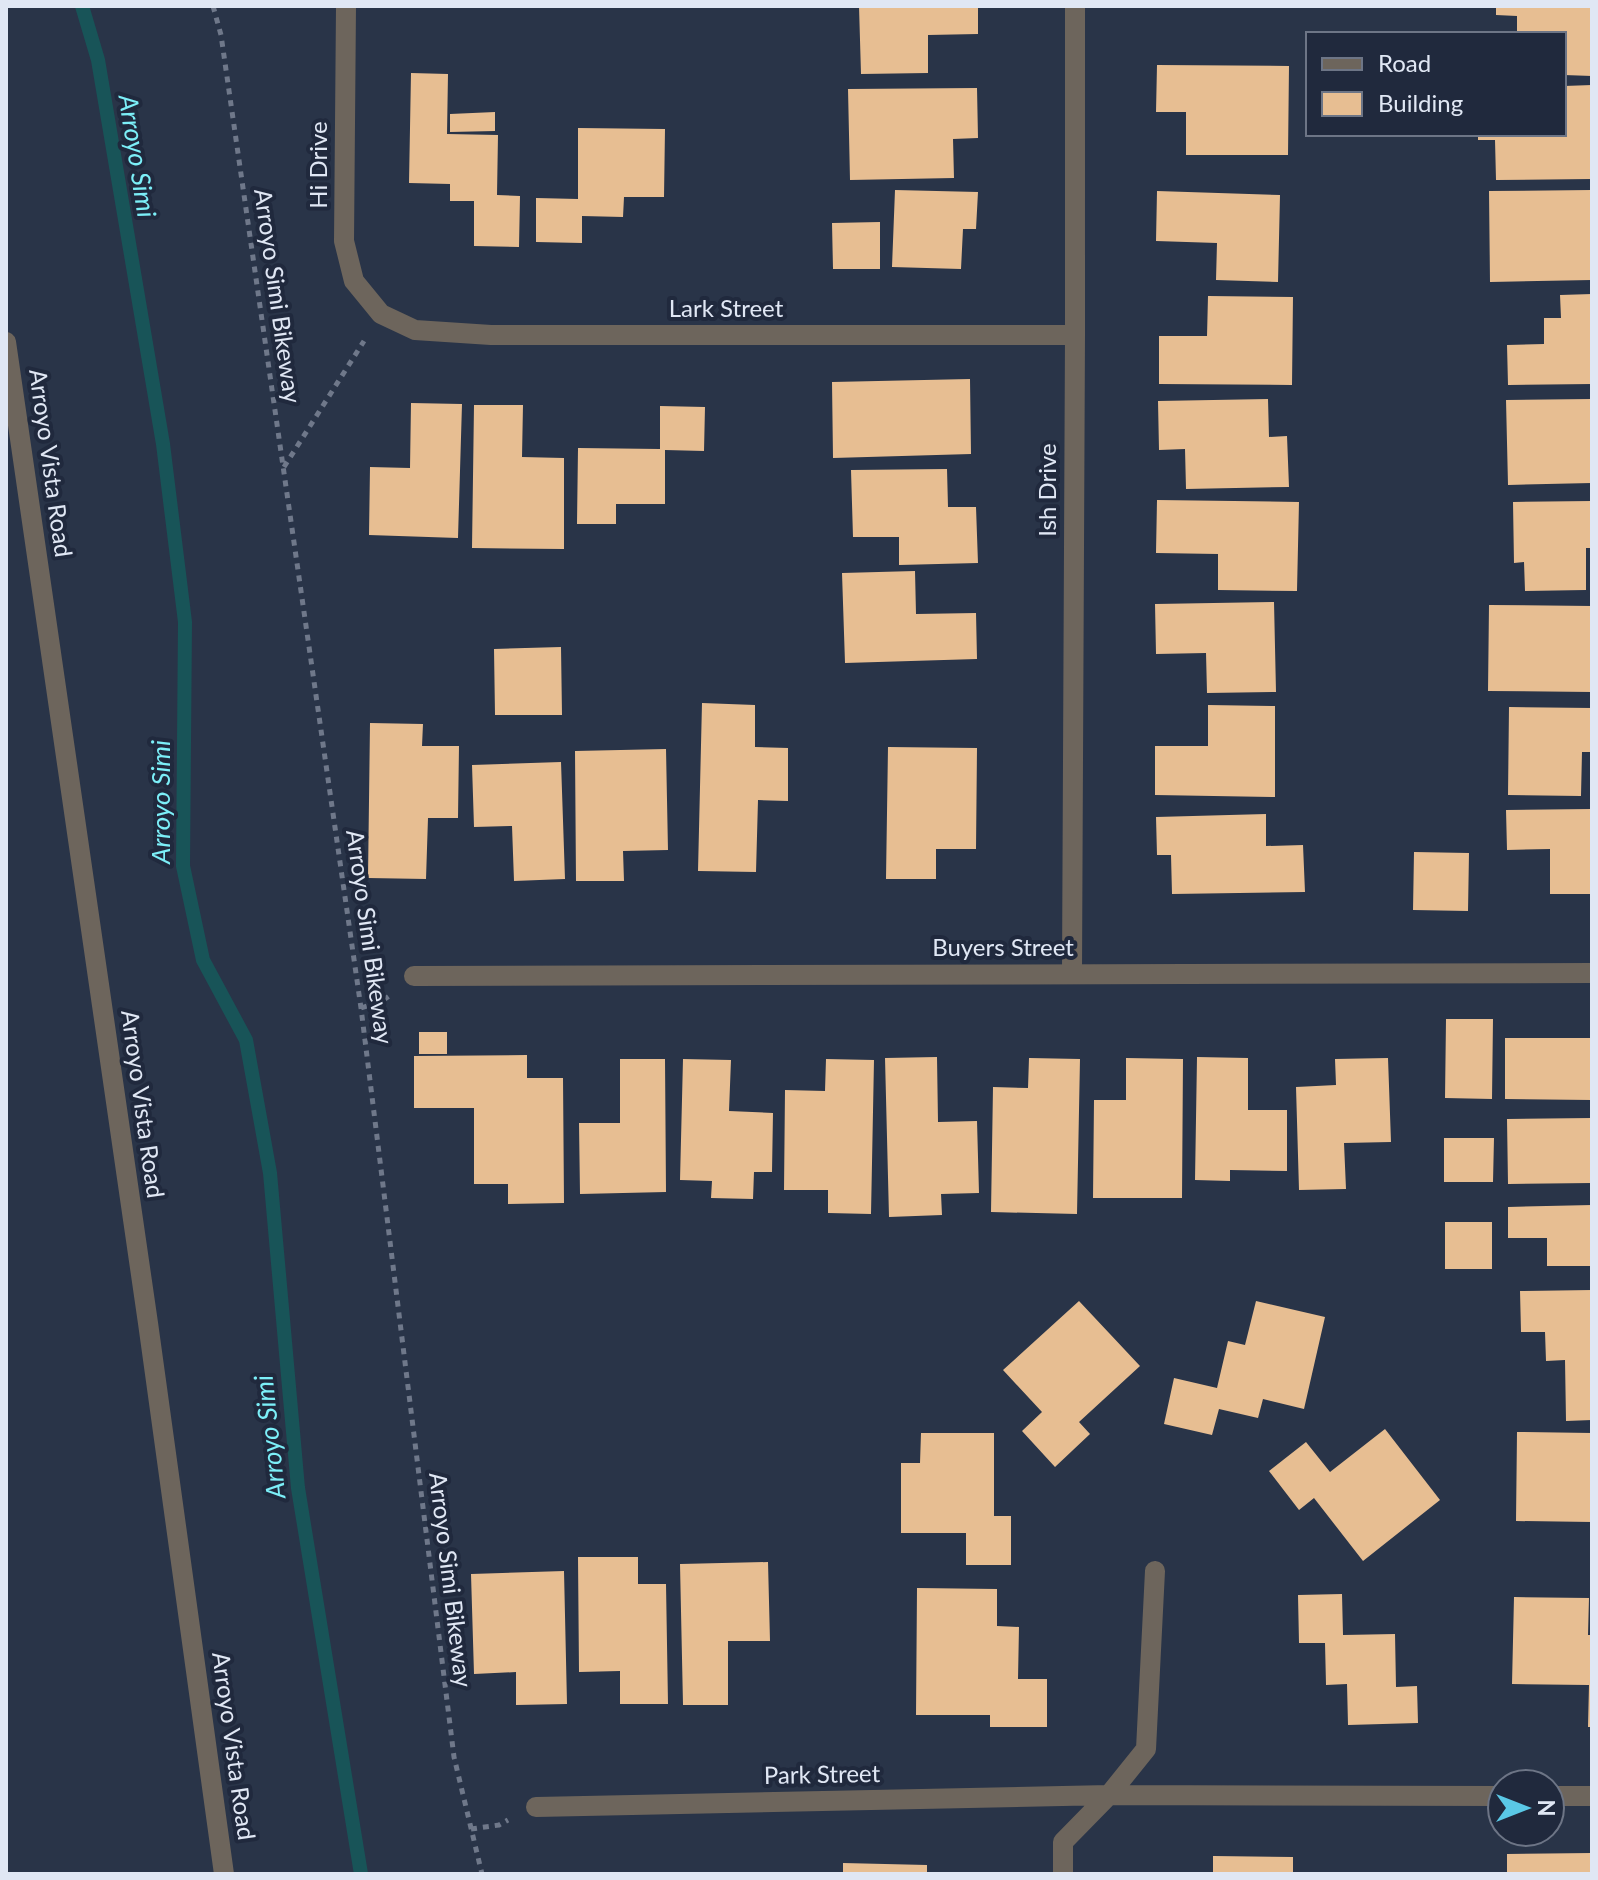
<svg xmlns="http://www.w3.org/2000/svg" width="1598" height="1880" font-family="Lato,sans-serif">
<rect width="100%" height="100%" fill="#293448"/>
<g fill="none" stroke-linecap="round" stroke-linejoin="round">
<path stroke="#185458" stroke-width="14" d="M 82,6 L 98,60 L 163,444 L 185,622 L 183,866 L 203,960 L 246,1040 L 270,1173 L 298,1488 L 361,1874"/>
</g>
<path fill="#e7be92" d="M 859,6 L 978,6 L 978,34 L 928,35 L 928,73 L 861,74 Z
M 1496,6 L 1592,6 L 1592,76 L 1564,75 L 1564,34 L 1517,34 L 1517,16 L 1496,15 Z
M 1157,65 L 1289,66 L 1288,155 L 1186,155 L 1186,112 L 1156,112 Z
M 411,73 L 448,74 L 447,134 L 498,135 L 497,195 L 520,196 L 519,247 L 474,246 L 474,201 L 450,201 L 450,184 L 409,183 Z
M 1592,85 L 1592,179 L 1496,180 L 1495,140 L 1478,140 L 1478,134 L 1564,134 L 1564,86 Z
M 977,88 L 978,138 L 953,139 L 954,178 L 850,180 L 848,89 Z
M 495,112 L 495,131 L 450,132 L 450,114 Z
M 578,128 L 665,129 L 664,197 L 624,197 L 623,217 L 582,216 L 582,243 L 536,242 L 536,198 L 578,199 Z
M 895,190 L 978,192 L 976,229 L 963,229 L 961,269 L 892,267 Z
M 1592,190 L 1592,280 L 1490,282 L 1489,191 Z
M 1157,191 L 1280,195 L 1278,282 L 1216,280 L 1217,243 L 1156,241 Z
M 880,222 L 880,269 L 833,269 L 832,223 Z
M 1592,294 L 1592,384 L 1508,385 L 1507,345 L 1544,344 L 1544,318 L 1561,318 L 1560,295 Z
M 1208,296 L 1293,297 L 1292,385 L 1159,384 L 1159,336 L 1207,336 Z
M 970,379 L 971,454 L 833,458 L 832,382 Z
M 1268,399 L 1269,437 L 1287,436 L 1289,487 L 1186,489 L 1185,449 L 1159,450 L 1158,401 Z
M 1592,399 L 1592,483 L 1508,485 L 1506,400 Z
M 411,403 L 462,404 L 458,538 L 369,535 L 370,467 L 410,468 Z
M 474,405 L 523,405 L 522,457 L 564,458 L 564,549 L 472,548 Z
M 660,406 L 705,407 L 704,451 L 665,450 L 665,504 L 616,504 L 616,524 L 577,524 L 578,448 L 660,449 Z
M 947,469 L 948,507 L 976,507 L 978,563 L 899,565 L 899,537 L 853,537 L 851,470 Z
M 1157,500 L 1299,502 L 1297,591 L 1218,590 L 1218,554 L 1156,553 Z
M 1592,501 L 1592,548 L 1586,548 L 1586,590 L 1525,591 L 1524,562 L 1514,563 L 1513,502 Z
M 915,571 L 916,614 L 976,613 L 977,659 L 845,663 L 842,573 Z
M 1274,602 L 1276,692 L 1207,693 L 1206,653 L 1156,654 L 1155,604 Z
M 1489,605 L 1592,606 L 1592,692 L 1488,691 Z
M 561,647 L 562,715 L 495,715 L 494,649 Z
M 702,703 L 755,705 L 755,747 L 788,748 L 788,801 L 758,800 L 756,872 L 698,871 Z
M 1208,705 L 1275,706 L 1275,797 L 1155,795 L 1155,746 L 1208,746 Z
M 1509,707 L 1592,708 L 1592,752 L 1582,752 L 1581,796 L 1508,795 Z
M 370,723 L 423,724 L 422,746 L 459,746 L 458,818 L 428,818 L 426,879 L 368,878 Z
M 888,747 L 977,748 L 976,849 L 936,849 L 936,879 L 886,879 Z
M 666,749 L 668,850 L 623,851 L 624,881 L 576,881 L 575,751 Z
M 561,762 L 565,879 L 514,881 L 512,826 L 474,827 L 472,765 Z
M 1592,809 L 1592,894 L 1550,894 L 1550,849 L 1507,850 L 1506,810 Z
M 1266,814 L 1266,846 L 1303,845 L 1305,892 L 1172,894 L 1171,855 L 1157,855 L 1156,817 Z
M 1414,852 L 1469,853 L 1468,911 L 1413,910 Z
M 1446,1019 L 1493,1019 L 1492,1099 L 1445,1098 Z
M 419,1032 L 447,1032 L 447,1054 L 419,1054 Z
M 1505,1038 L 1592,1038 L 1592,1100 L 1505,1099 Z
M 527,1055 L 527,1078 L 563,1078 L 564,1203 L 508,1204 L 508,1184 L 474,1184 L 474,1108 L 414,1108 L 414,1056 Z
M 937,1057 L 938,1122 L 977,1121 L 979,1193 L 941,1194 L 942,1215 L 889,1217 L 885,1058 Z
M 1197,1057 L 1248,1058 L 1248,1110 L 1287,1110 L 1287,1171 L 1230,1170 L 1230,1181 L 1195,1180 Z
M 1029,1058 L 1080,1059 L 1077,1214 L 991,1212 L 993,1087 L 1028,1088 Z
M 1126,1058 L 1183,1059 L 1182,1198 L 1093,1198 L 1094,1100 L 1126,1100 Z
M 1388,1058 L 1391,1142 L 1344,1143 L 1346,1189 L 1299,1190 L 1296,1087 L 1336,1085 L 1335,1059 Z
M 620,1059 L 665,1059 L 666,1192 L 580,1194 L 579,1123 L 620,1123 Z
M 683,1059 L 731,1060 L 729,1111 L 773,1113 L 772,1172 L 754,1172 L 753,1199 L 711,1198 L 712,1181 L 680,1180 Z
M 826,1059 L 874,1060 L 871,1214 L 828,1213 L 828,1190 L 784,1190 L 785,1090 L 825,1091 Z
M 1592,1118 L 1592,1183 L 1508,1184 L 1507,1119 Z
M 1444,1138 L 1494,1138 L 1493,1182 L 1444,1182 Z
M 1592,1205 L 1592,1266 L 1547,1266 L 1547,1238 L 1508,1238 L 1508,1207 Z
M 1445,1222 L 1492,1222 L 1492,1269 L 1445,1269 Z
M 1592,1290 L 1592,1420 L 1566,1421 L 1565,1360 L 1546,1361 L 1545,1332 L 1521,1332 L 1520,1291 Z
M 1079,1301 L 1140,1366 L 1079,1422 L 1090,1434 L 1055,1467 L 1022,1431 L 1042,1412 L 1003,1370 Z
M 1256,1301 L 1325,1317 L 1304,1409 L 1263,1399 L 1258,1418 L 1219,1409 L 1212,1435 L 1164,1424 L 1174,1378 L 1217,1388 L 1228,1341 L 1245,1345 Z
M 1385,1429 L 1440,1500 L 1363,1561 L 1314,1498 L 1299,1510 L 1269,1471 L 1306,1442 L 1330,1472 Z
M 1517,1432 L 1592,1433 L 1592,1522 L 1516,1521 Z
M 921,1433 L 994,1433 L 994,1516 L 1011,1516 L 1011,1565 L 966,1565 L 966,1533 L 901,1533 L 901,1463 L 920,1463 Z
M 578,1557 L 638,1557 L 638,1584 L 666,1584 L 668,1704 L 620,1704 L 620,1671 L 579,1672 Z
M 768,1562 L 770,1641 L 728,1641 L 728,1705 L 683,1705 L 680,1564 Z
M 564,1571 L 567,1704 L 516,1705 L 516,1672 L 474,1674 L 471,1574 Z
M 917,1588 L 997,1589 L 997,1626 L 1019,1627 L 1018,1679 L 1047,1679 L 1047,1727 L 990,1727 L 990,1715 L 916,1715 Z
M 1342,1594 L 1343,1635 L 1395,1634 L 1396,1687 L 1417,1686 L 1418,1723 L 1348,1725 L 1347,1684 L 1326,1685 L 1325,1643 L 1299,1643 L 1298,1595 Z
M 1514,1597 L 1589,1598 L 1588,1635 L 1592,1635 L 1592,1727 L 1588,1727 L 1589,1685 L 1512,1684 Z
M 1592,1853 L 1592,1874 L 1507,1874 L 1507,1854 Z
M 1213,1856 L 1293,1857 L 1293,1874 L 1213,1874 Z
M 843,1863 L 927,1865 L 927,1874 L 843,1874 Z"/>
<g fill="none" stroke-linecap="round" stroke-linejoin="round">
<path stroke="#6f788a" stroke-width="5" stroke-dasharray="6 6" stroke-linecap="butt" d="M 213,6 L 221,35 L 361,1008 L 454,1757 L 482,1874
M 284,467 L 364,341
M 361,1008 L 382,1001 L 389,996
M 471,1829 L 499,1825 L 508,1820"/>
<path stroke="#6d655c" stroke-width="20" d="M 6,342 L 148,1323 L 224,1874"/>
<path stroke="#6d655c" stroke-width="20" d="M 346,6 L 344,241 L 354,281 L 381,314 L 415,330 L 491,335 L 1075,335
M 1072,973 L 1075,335 L 1075,6
M 414,976 L 1592,973
M 1550,1796 L 1592,1796
M 536,1807 L 1109,1795 L 1502,1796
M 1063,1874 L 1063,1842 L 1109,1795 L 1146,1749 L 1155,1571"/>
</g>
<g text-anchor="middle" stroke-width="8" stroke-linejoin="round" paint-order="stroke">
<g font-size="24" fill="#e0e7f4" stroke="#20293d">
<text transform="translate(319 165) rotate(-90)" y="8">Hi Drive</text>
<text transform="translate(277 296) rotate(82)" y="8">Arroyo Simi Bikeway</text>
<text x="726" y="317">Lark Street</text>
<text transform="translate(50 463) rotate(82)" y="8">Arroyo Vista Road</text>
<text transform="translate(1048 490) rotate(-90)" y="8">Ish Drive</text>
<text transform="translate(369 937) rotate(82)" y="8">Arroyo Simi Bikeway</text>
<text x="1003" y="956">Buyers Street</text>
<text transform="translate(142 1104) rotate(82)" y="8">Arroyo Vista Road</text>
<text transform="translate(450 1580) rotate(83)" y="8">Arroyo Simi Bikeway</text>
<text transform="translate(233 1746) rotate(82)" y="8">Arroyo Vista Road</text>
<text transform="translate(822 1775) rotate(-1)" y="8">Park Street</text>
</g>
<g font-size="26" font-style="italic" fill="#7ceff8" stroke="#20293d">
<text transform="translate(137 156) rotate(81)" y="9">Arroyo Simi</text>
<text transform="translate(161 802) rotate(-90)" y="9">Arroyo Simi</text>
<text transform="translate(270 1437) rotate(-96)" y="9">Arroyo Simi</text>
</g>
</g>
<rect width="1598" height="1880" fill="none" stroke="#e0e7f4" stroke-width="16"/>
<rect x="1306" y="32" width="260" height="104" fill="#20293d" stroke="#6d7586" stroke-width="2"/>
<rect x="1322" y="58" width="40" height="12" fill="#6d655c" stroke="#6d7586" stroke-width="2"/>
<text x="1378" y="72" font-size="24" fill="#e0e7f4">Road</text>
<rect x="1322" y="92" width="40" height="24" fill="#e7be92" stroke="#6d7586" stroke-width="2"/>
<text x="1378" y="112" font-size="24" fill="#e0e7f4">Building</text>
<g transform="translate(1526 1808) rotate(90)"><circle r="38" fill="#20293d" stroke="#6d7586" stroke-width="2"/>
<path d="M0-6L14 30L0 20L-14 30Z" fill="#5ac8e6"/>
<text y="-12" font-size="22" font-weight="bold" text-anchor="middle" fill="#e0e7f4">N</text>
</g>
</svg>
